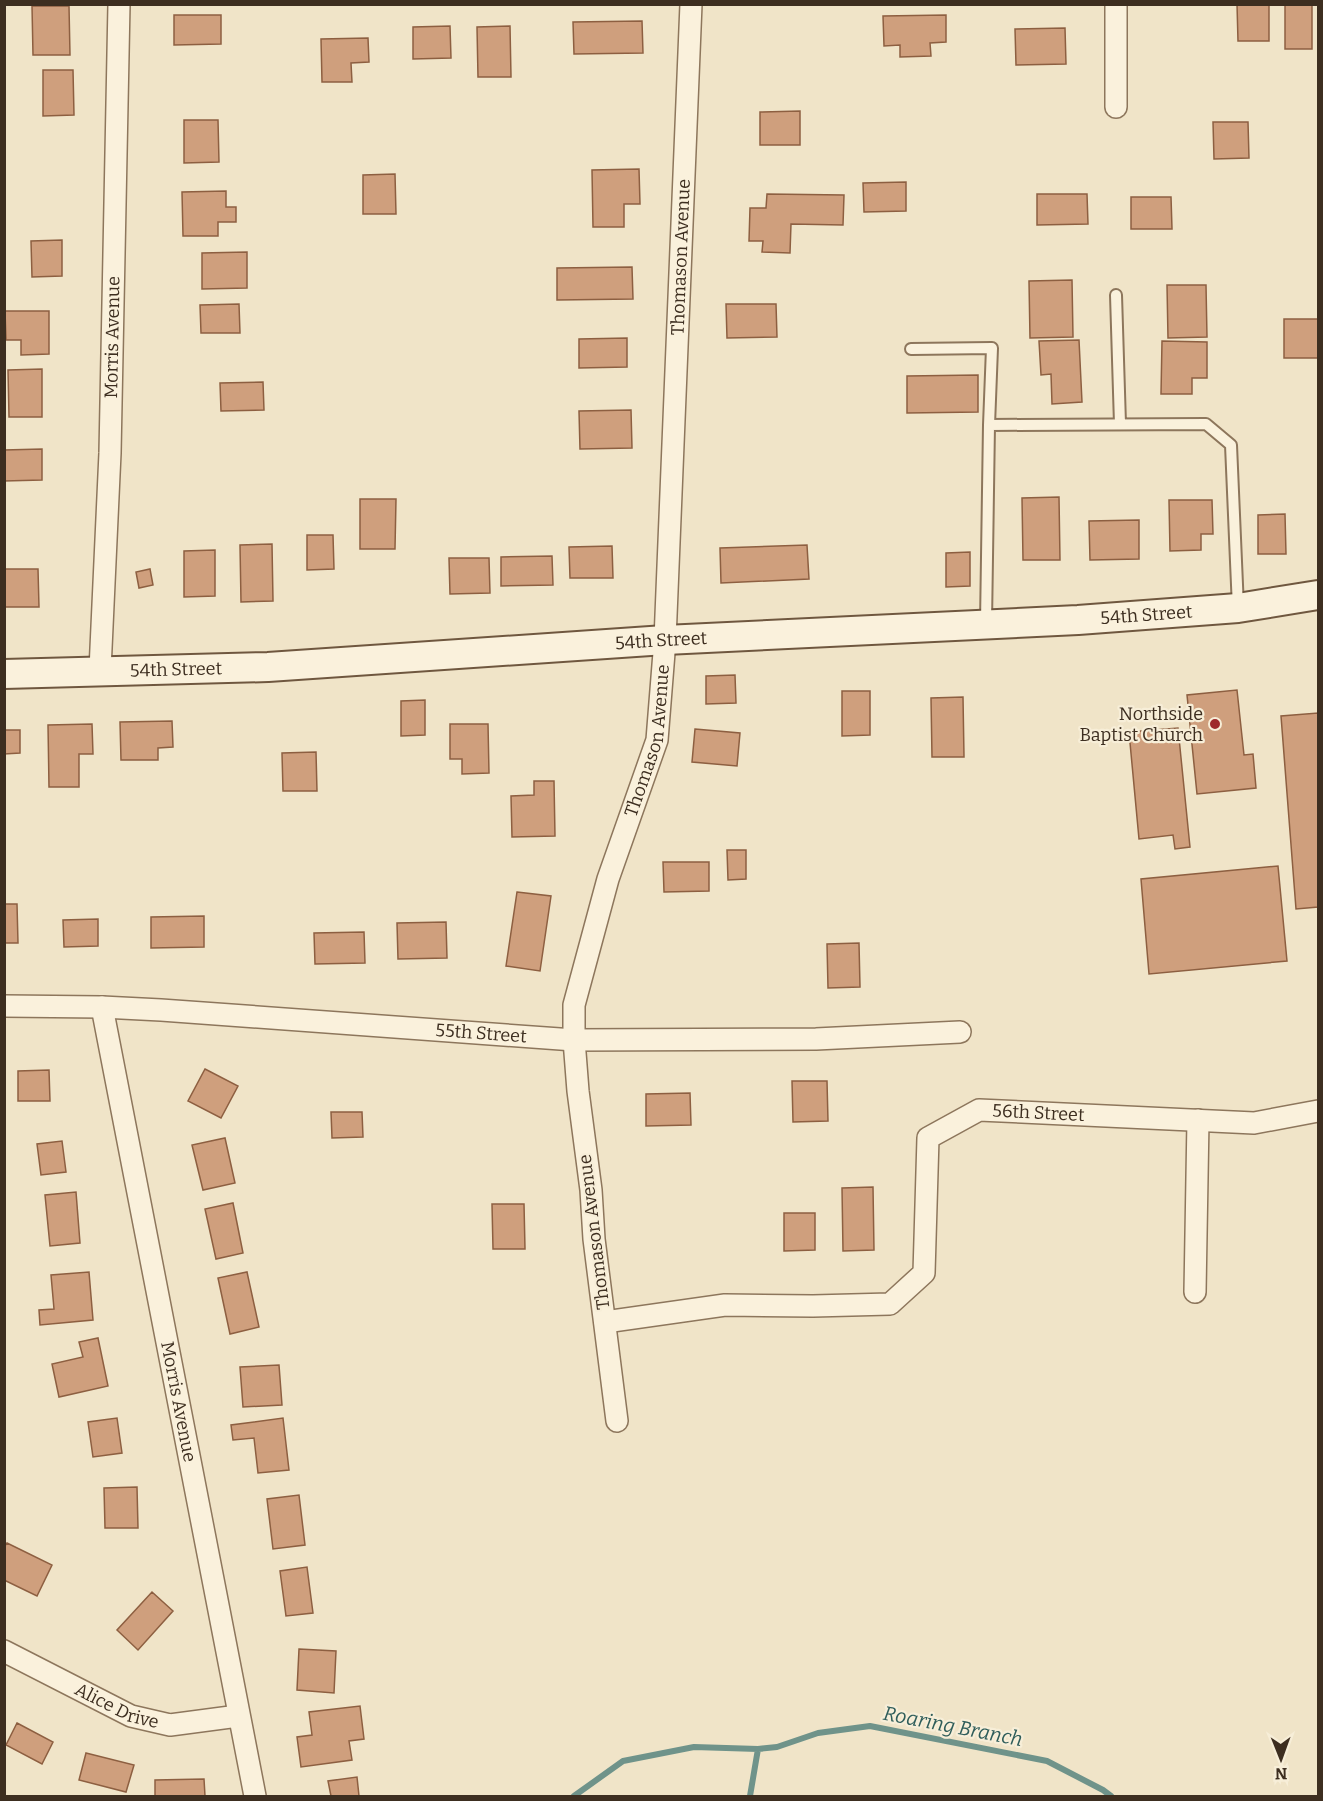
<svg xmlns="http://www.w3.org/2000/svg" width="1323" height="1801" font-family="Bitter,serif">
<rect width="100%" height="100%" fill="#f0e4c8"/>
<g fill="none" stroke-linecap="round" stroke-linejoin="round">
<path stroke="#6f938a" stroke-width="6" d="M 574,1796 L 623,1761 L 694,1747 L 758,1749 L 777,1747 L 818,1733 L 870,1726 L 1047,1761 L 1103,1790 L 1111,1796
M 750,1796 L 758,1749"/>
</g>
<path fill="#cf9f7d" stroke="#8d5f41" stroke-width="1.5" d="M 1237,4 L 1269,4 L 1269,41 L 1238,41 Z
M 1285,5 L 1312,5 L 1312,49 L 1285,49 Z
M 32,6 L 69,6 L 70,55 L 33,55 Z
M 174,15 L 221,15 L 221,44 L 174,45 Z
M 946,15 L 946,42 L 930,43 L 931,56 L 900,57 L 900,45 L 884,46 L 883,16 Z
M 642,21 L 643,53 L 574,54 L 573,22 Z
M 450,26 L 451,58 L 413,59 L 413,27 Z
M 510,26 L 511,77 L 478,77 L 477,27 Z
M 1065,28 L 1066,64 L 1016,65 L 1015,29 Z
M 368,38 L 369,62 L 351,63 L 352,82 L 322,82 L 321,39 Z
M 43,70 L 73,70 L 74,115 L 43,116 Z
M 800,111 L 800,145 L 760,145 L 760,112 Z
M 184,120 L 218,120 L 219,162 L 184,163 Z
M 1213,122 L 1248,122 L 1249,158 L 1214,159 Z
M 639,169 L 640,204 L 624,204 L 624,227 L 593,227 L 592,170 Z
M 395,174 L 396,214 L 363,214 L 363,175 Z
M 906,182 L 906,211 L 864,212 L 863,183 Z
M 226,191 L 226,207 L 236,207 L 236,222 L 218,222 L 218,236 L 183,236 L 182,192 Z
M 767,194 L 844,195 L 843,225 L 791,224 L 790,253 L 762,252 L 763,241 L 749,241 L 750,208 L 766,208 Z
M 1037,194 L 1087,194 L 1088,224 L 1037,225 Z
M 1131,197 L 1171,197 L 1172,229 L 1131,229 Z
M 62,240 L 62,276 L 32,277 L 31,241 Z
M 247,252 L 247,288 L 202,289 L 202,253 Z
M 632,267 L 633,299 L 557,300 L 557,268 Z
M 1072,280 L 1073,337 L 1030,338 L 1029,281 Z
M 1167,285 L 1206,285 L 1207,337 L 1168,338 Z
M 239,304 L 240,333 L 201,333 L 200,305 Z
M 726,304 L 776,304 L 777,337 L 727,338 Z
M 5,311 L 49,311 L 49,354 L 21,355 L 21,340 L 6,340 Z
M 1284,319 L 1318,319 L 1318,372 L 1318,358 L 1284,358 Z
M 627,338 L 627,367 L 579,368 L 579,339 Z
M 1079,340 L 1082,402 L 1052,404 L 1051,374 L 1041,375 L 1039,341 Z
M 1162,341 L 1207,342 L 1207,378 L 1192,378 L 1192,394 L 1161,394 Z
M 42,369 L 42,417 L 9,417 L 8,370 Z
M 978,375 L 978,412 L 907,413 L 907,376 Z
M 263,382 L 264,410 L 221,411 L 220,383 Z
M 631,410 L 632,448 L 580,449 L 579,411 Z
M 42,449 L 42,480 L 4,481 L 4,450 Z
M 1059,497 L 1060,560 L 1023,560 L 1022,498 Z
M 360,499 L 396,499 L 395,549 L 360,549 Z
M 1169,500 L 1212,500 L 1213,534 L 1201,534 L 1201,550 L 1170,551 Z
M 1285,514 L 1286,554 L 1258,554 L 1258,515 Z
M 1139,520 L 1139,559 L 1090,560 L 1089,521 Z
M 307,535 L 333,535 L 334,569 L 307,570 Z
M 272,544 L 273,601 L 241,602 L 240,545 Z
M 807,545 L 809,579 L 721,583 L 720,548 Z
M 612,546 L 613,578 L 570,578 L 569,547 Z
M 215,550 L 215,596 L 184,597 L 184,551 Z
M 970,552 L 970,586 L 946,587 L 946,553 Z
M 552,556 L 553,585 L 501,586 L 501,557 Z
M 449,558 L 489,558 L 490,593 L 450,594 Z
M 4,569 L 38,569 L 39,607 L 4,607 Z
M 150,569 L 153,585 L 139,588 L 136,572 Z
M 735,675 L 736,703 L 706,704 L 706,676 Z
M 1237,690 L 1244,755 L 1253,754 L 1256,788 L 1197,794 L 1187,695 Z
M 842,691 L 870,691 L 870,735 L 842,736 Z
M 963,697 L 964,757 L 932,757 L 931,698 Z
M 425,700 L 425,735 L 401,736 L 401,701 Z
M 1318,713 L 1318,907 L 1296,909 L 1281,716 Z
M 172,721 L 173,747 L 158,748 L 158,760 L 121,760 L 120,722 Z
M 92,724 L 93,754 L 79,754 L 79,787 L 49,787 L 48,725 Z
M 450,724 L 488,724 L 489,773 L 462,774 L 462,759 L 450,759 Z
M 1178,728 L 1190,847 L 1175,849 L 1173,835 L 1139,839 L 1129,732 Z
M 695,729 L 740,733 L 737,766 L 692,762 Z
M 4,730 L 20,730 L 20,753 L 4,754 Z
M 316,752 L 317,791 L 283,791 L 282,753 Z
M 534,781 L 554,781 L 555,836 L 512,837 L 511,796 L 534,795 Z
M 727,850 L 746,850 L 746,879 L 728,880 Z
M 663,862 L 709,862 L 709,891 L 664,892 Z
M 1278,866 L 1287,961 L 1149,974 L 1141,879 Z
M 517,892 L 551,896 L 540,971 L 506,966 Z
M 4,904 L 17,904 L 18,943 L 4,943 Z
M 204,916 L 204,947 L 151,948 L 151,917 Z
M 98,919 L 98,946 L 64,947 L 63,920 Z
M 446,922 L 447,958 L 398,959 L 397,923 Z
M 364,932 L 365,963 L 315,964 L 314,933 Z
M 859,943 L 860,987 L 828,988 L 827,944 Z
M 205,1069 L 238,1086 L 221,1118 L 188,1101 Z
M 49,1070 L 50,1101 L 18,1101 L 18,1071 Z
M 792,1081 L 827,1081 L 828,1121 L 793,1122 Z
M 690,1093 L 691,1125 L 646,1126 L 646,1094 Z
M 331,1112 L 362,1112 L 363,1137 L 332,1138 Z
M 225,1138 L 235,1183 L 203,1190 L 192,1145 Z
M 62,1141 L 66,1172 L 41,1175 L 37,1144 Z
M 873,1187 L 874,1250 L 843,1251 L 842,1188 Z
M 76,1192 L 80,1243 L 50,1246 L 45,1195 Z
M 233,1203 L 243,1253 L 216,1259 L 205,1209 Z
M 492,1204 L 524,1204 L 525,1249 L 493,1249 Z
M 784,1213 L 815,1213 L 815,1250 L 784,1251 Z
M 89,1272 L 93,1320 L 40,1325 L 39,1310 L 54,1309 L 51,1275 Z
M 247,1272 L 259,1327 L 230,1334 L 218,1278 Z
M 98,1338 L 108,1386 L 59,1397 L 52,1364 L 83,1357 L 79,1342 Z
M 279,1365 L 282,1405 L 243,1407 L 240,1367 Z
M 117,1418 L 122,1453 L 93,1457 L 88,1422 Z
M 283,1418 L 289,1470 L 258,1473 L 254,1438 L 233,1440 L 231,1425 Z
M 137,1487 L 138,1528 L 105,1528 L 104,1488 Z
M 299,1495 L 305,1545 L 273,1549 L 267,1499 Z
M 7,1543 L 52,1565 L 37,1596 L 4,1580 L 4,1547 Z
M 307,1567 L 313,1613 L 286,1616 L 280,1571 Z
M 152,1592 L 173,1611 L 138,1650 L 117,1630 Z
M 299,1649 L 336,1651 L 334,1693 L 297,1690 Z
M 360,1706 L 364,1739 L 349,1741 L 352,1760 L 301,1767 L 297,1737 L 312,1735 L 309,1712 Z
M 17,1723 L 53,1742 L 42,1764 L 6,1745 Z
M 86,1753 L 134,1765 L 126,1792 L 79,1780 Z
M 357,1777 L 359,1796 L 331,1796 L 328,1781 Z
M 204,1779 L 205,1796 L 155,1796 L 155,1780 Z"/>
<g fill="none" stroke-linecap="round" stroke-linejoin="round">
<defs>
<path id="lane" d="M 1116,295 L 1120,424
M 911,349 L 992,348 L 989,425 L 986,623
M 989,425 L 1206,424 L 1231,445 L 1238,608"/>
<g id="street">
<path d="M 1116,107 L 1116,4"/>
<path id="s1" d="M 100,670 L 110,453 L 119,4"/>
<path id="s2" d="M 4,1006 L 102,1007 L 161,1010 L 574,1040 L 816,1039 L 960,1032"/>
<path id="s3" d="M 102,1007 L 255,1796"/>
<path d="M 1195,1292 L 1198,1120"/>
<path id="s4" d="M 605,1322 L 725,1305 L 813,1306 L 890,1304 L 924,1273 L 928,1138 L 979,1110 L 1254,1123 L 1318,1111"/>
<path id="s5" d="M 617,1421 L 594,1239 L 591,1190 L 578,1091 L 574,1040 L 574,1005 L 608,879 L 657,740 L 665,640 L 691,4"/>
<path id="s6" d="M 4,1651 L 131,1716 L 170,1725 L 238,1716"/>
</g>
<g id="secondary">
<path id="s7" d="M 4,674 L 268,667 L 665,640 L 1078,620 L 1238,608 L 1318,595"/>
</g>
</defs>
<use href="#lane" stroke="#8d765c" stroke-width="14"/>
<use href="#street" stroke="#8d765c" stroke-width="24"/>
<use href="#secondary" stroke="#6f573f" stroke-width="32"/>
<use href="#lane" stroke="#faf1dc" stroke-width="10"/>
<use href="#street" stroke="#faf1dc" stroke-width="21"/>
<use href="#secondary" stroke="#faf1dc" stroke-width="28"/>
</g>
<circle fill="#9e2a2b" stroke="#f7eed8" stroke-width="2" cx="1215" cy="724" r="6"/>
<g text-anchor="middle" stroke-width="4.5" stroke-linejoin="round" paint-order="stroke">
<g font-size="18" fill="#3d2e20" stroke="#f7eed8">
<text dy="6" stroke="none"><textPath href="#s5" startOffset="1180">Thomason Avenue</textPath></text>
<text dy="6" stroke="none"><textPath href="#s1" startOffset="333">Morris Avenue</textPath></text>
<text dy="6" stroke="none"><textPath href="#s7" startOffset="1144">54th Street</textPath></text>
<text dy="6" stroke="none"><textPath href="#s7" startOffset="658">54th Street</textPath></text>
<text dy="6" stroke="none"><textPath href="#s7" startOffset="172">54th Street</textPath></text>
<text dy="6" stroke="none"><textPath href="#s5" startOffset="694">Thomason Avenue</textPath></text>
<text dy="6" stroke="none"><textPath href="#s2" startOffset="478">55th Street</textPath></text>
<text dy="6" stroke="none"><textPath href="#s4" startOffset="585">56th Street</textPath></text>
<text transform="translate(594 1232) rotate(-97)" y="6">Thomason Avenue</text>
<text dy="6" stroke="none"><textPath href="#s3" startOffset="402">Morris Avenue</textPath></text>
<text dy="6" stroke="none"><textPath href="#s6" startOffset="126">Alice Drive</textPath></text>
</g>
<g font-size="18" fill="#3d2e20" stroke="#f7eed8" text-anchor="end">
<text x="1203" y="720">Northside<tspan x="1203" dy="21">Baptist Church</tspan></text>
</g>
<g font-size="20" font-style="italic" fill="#2f5d5a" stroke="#f7eed8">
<text transform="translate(953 1726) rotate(11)" y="7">Roaring Branch</text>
</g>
</g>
<rect width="1323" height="1801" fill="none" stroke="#3d2e20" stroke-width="12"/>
<g transform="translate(1281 1759) rotate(179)" stroke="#f7eed8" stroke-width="4.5" paint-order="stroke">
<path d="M0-4.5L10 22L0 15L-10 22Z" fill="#3d2e20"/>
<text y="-9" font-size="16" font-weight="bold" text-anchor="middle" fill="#3d2e20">N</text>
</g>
</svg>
